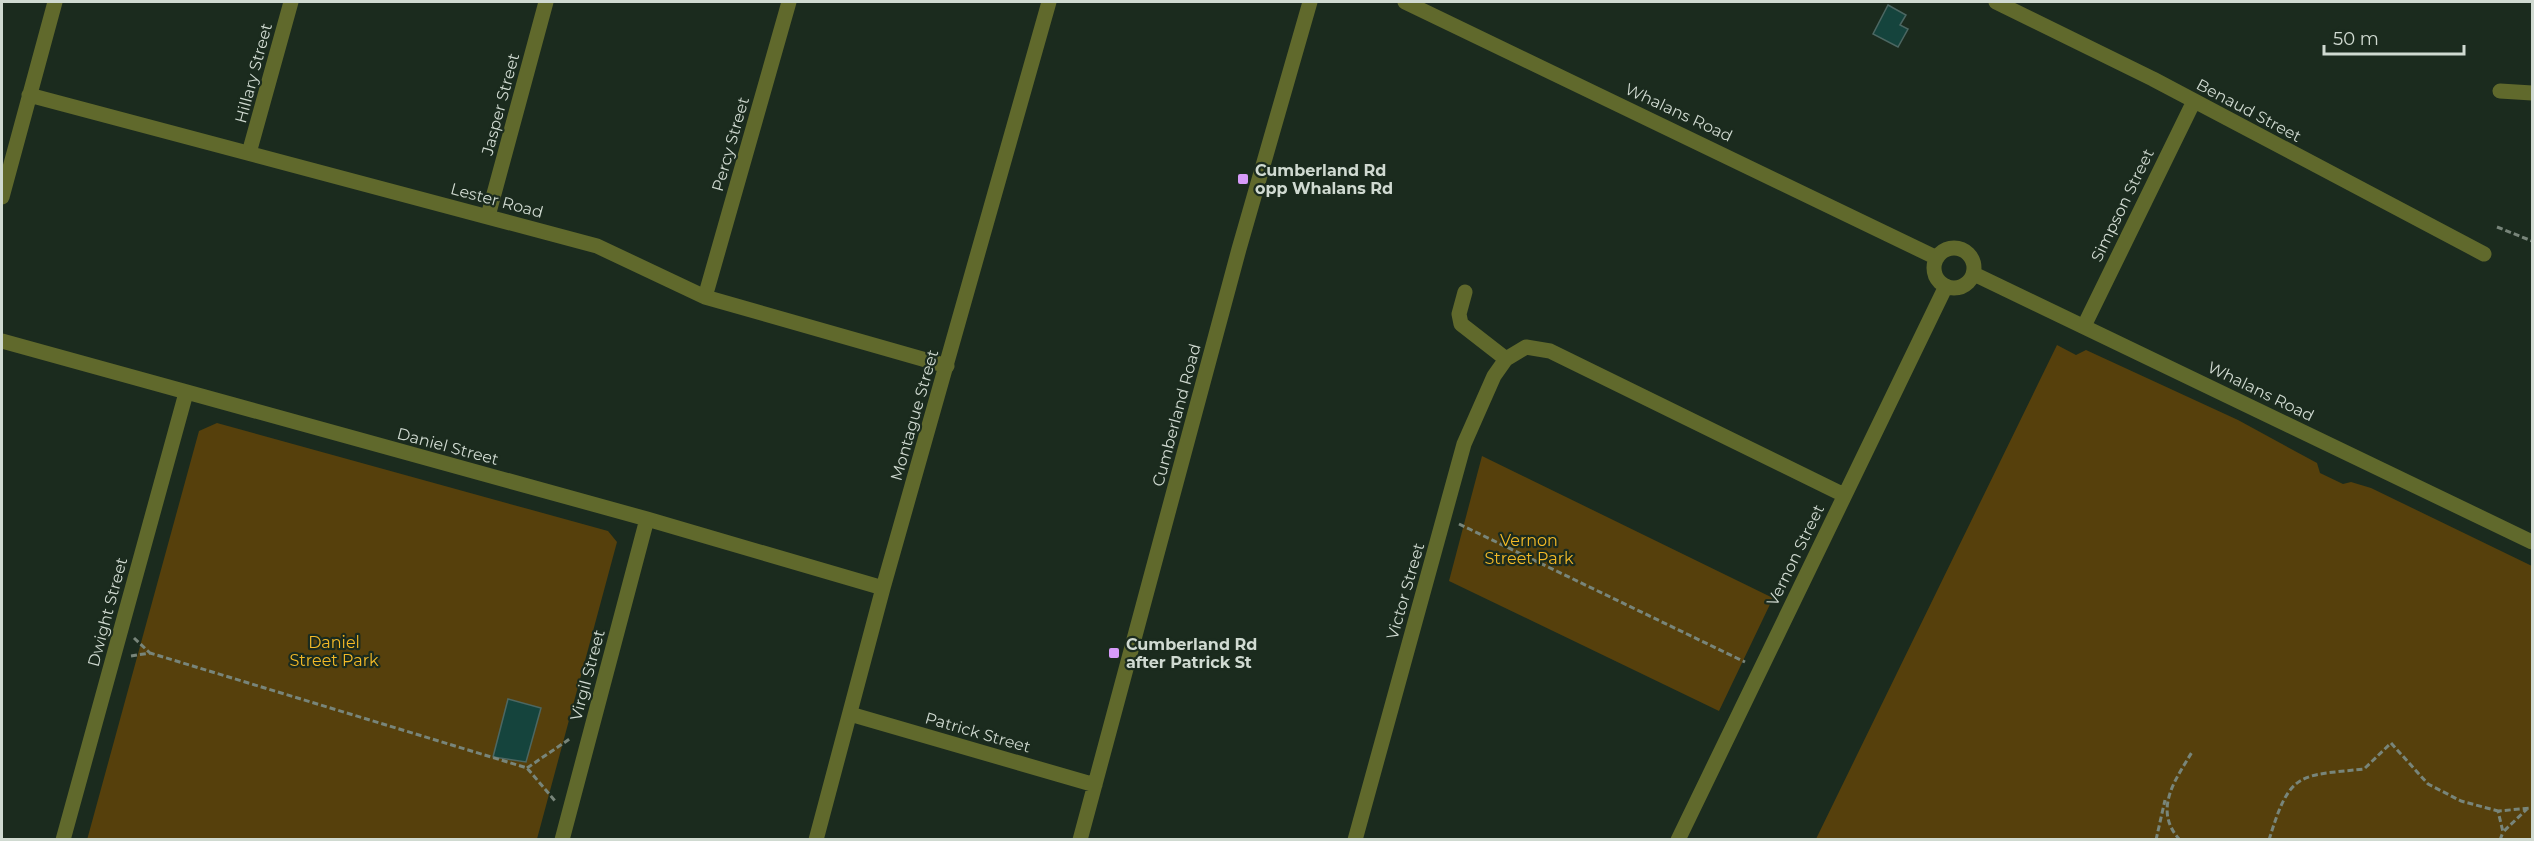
<svg xmlns="http://www.w3.org/2000/svg" width="2534" height="841" font-family="Montserrat,sans-serif">
<rect width="100%" height="100%" fill="#1b2b1e"/>
<path fill="#56400c" d="M 2057,345 L 2076,355 L 2086,350 L 2238,420 L 2317,463 L 2320,473 L 2343,484 L 2351,482 L 2371,488 L 2532,566 L 2532,839 L 1816,839 Z
M 217,423 L 608,531 L 617,542 L 537,839 L 87,840 L 199,431 Z
M 1482,456 L 1773,598 L 1719,711 L 1449,581 Z"/>
<path fill="#15443d" stroke="#4c6762" stroke-width="1.5" d="M 1888,5 L 1906,15 L 1900,25 L 1908,29 L 1898,47 L 1873,34 Z
M 508,699 L 541,708 L 526,762 L 493,757 Z"/>
<g fill="none" stroke-linecap="round" stroke-linejoin="round">
<path stroke="#78857a" stroke-width="3" stroke-dasharray="6 3" stroke-linecap="butt" d="M 2497,227 L 2532,241
M 1459,524 L 1745,662
M 134,638 L 150,653
M 131,656 L 150,653 L 527,768 L 556,802
M 527,768 L 571,738
M 2528,808 L 2503,832 L 2498,811 L 2532,808
M 2156,840 L 2165,800
M 2180,840 C 2152,810 2176,779 2192,752
M 2269,840 C 2290,771 2298,776 2364,769 L 2391,743 L 2428,784 L 2461,801 L 2498,811
M 2500,840 L 2503,832"/>
<path stroke="#60692c" stroke-width="15" d="M 1405,2 L 1937,258
M 1996,2 L 2153,79 L 2484,254
M 2500,91 L 2532,93
M 29,95 L 597,246 L 705,297 L 947,366
M 249,153 L 291,2
M 2,197 L 55,2
M 488,216 L 546,2
M1934 268a20 20 0 1 1 40 0a20 20 0 1 1-40 0Z
M 1974,274 L 2532,542
M 1465,292 L 1459,314 L 1461,324 L 1506,359
M 705,297 L 789,2
M 2084,326 L 2194,101
M 2,341 L 647,519 L 883,588
M 850,714 L 1095,785
M 63,840 L 186,393
M 562,840 L 647,519
M 816,840 L 883,588 L 1049,2
M 1080,840 L 1239,249 L 1310,2
M 1355,840 L 1464,444 L 1494,376 L 1506,359 L 1526,347 L 1550,351 L 1844,495
M 1678,840 L 1946,286"/>
</g>
<g fill="#d79bf9" stroke="#1b2b1e" stroke-width="2">
<rect x="1237" y="173" width="12" height="12" rx="3"/>
<rect x="1108" y="647" width="12" height="12" rx="3"/>
</g>
<g text-anchor="middle" stroke-width="4.5" stroke-linejoin="round" paint-order="stroke">
<g font-size="16" fill="#d0dad1" stroke="#1b2b1e">
<text transform="translate(253 73) rotate(-75)" y="6">Hillary Street</text>
<text transform="translate(500 104) rotate(-75)" y="6">Jasper Street</text>
<text transform="translate(2249 110) rotate(28)" y="6">Benaud Street</text>
<text transform="translate(1679 112) rotate(25)" y="6">Whalans Road</text>
<text transform="translate(730 144) rotate(-74)" y="6">Percy Street</text>
<text transform="translate(497 200) rotate(15)" y="6">Lester Road</text>
<text transform="translate(2122 205) rotate(-64)" y="6">Simpson Street</text>
<text transform="translate(2261 391) rotate(26)" y="6">Whalans Road</text>
<text transform="translate(914 415) rotate(-74)" y="6">Montague Street</text>
<text transform="translate(1176 415) rotate(-75)" y="6">Cumberland Road</text>
<text transform="translate(448 446) rotate(15)" y="6">Daniel Street</text>
<text transform="translate(1795 555) rotate(-64)" y="6">Vernon Street</text>
<text transform="translate(1405 591) rotate(-74)" y="6">Victor Street</text>
<text transform="translate(107 612) rotate(-75)" y="6">Dwight Street</text>
<text transform="translate(587 675) rotate(-75)" y="6">Virgil Street</text>
<text transform="translate(978 732) rotate(16)" y="6">Patrick Street</text>
</g>
<g font-size="16" font-weight="bold" fill="#d0dad1" stroke="#1b2b1e" text-anchor="start">
<text x="1255" y="176">Cumberland Rd<tspan x="1255" dy="18">opp Whalans Rd</tspan></text>
<text x="1126" y="650">Cumberland Rd<tspan x="1126" dy="18">after Patrick St</tspan></text>
</g>
<g font-size="16" fill="#f4ba27" stroke="#1b2b1e">
<text x="1529" y="546">Vernon<tspan x="1529" dy="18">Street Park</tspan></text>
<text x="334" y="648">Daniel<tspan x="334" dy="18">Street Park</tspan></text>
</g>
</g>
<rect width="2534" height="841" fill="none" stroke="#d0dad1" stroke-width="6"/>
<path d="M2324 45v9h140v-9" fill="none" stroke="#d0dad1" stroke-width="3"/>
<text x="2333" y="45" font-size="18" fill="#d0dad1" stroke="#1b2b1e" stroke-width="4.5" paint-order="stroke">50 m</text>
</svg>
